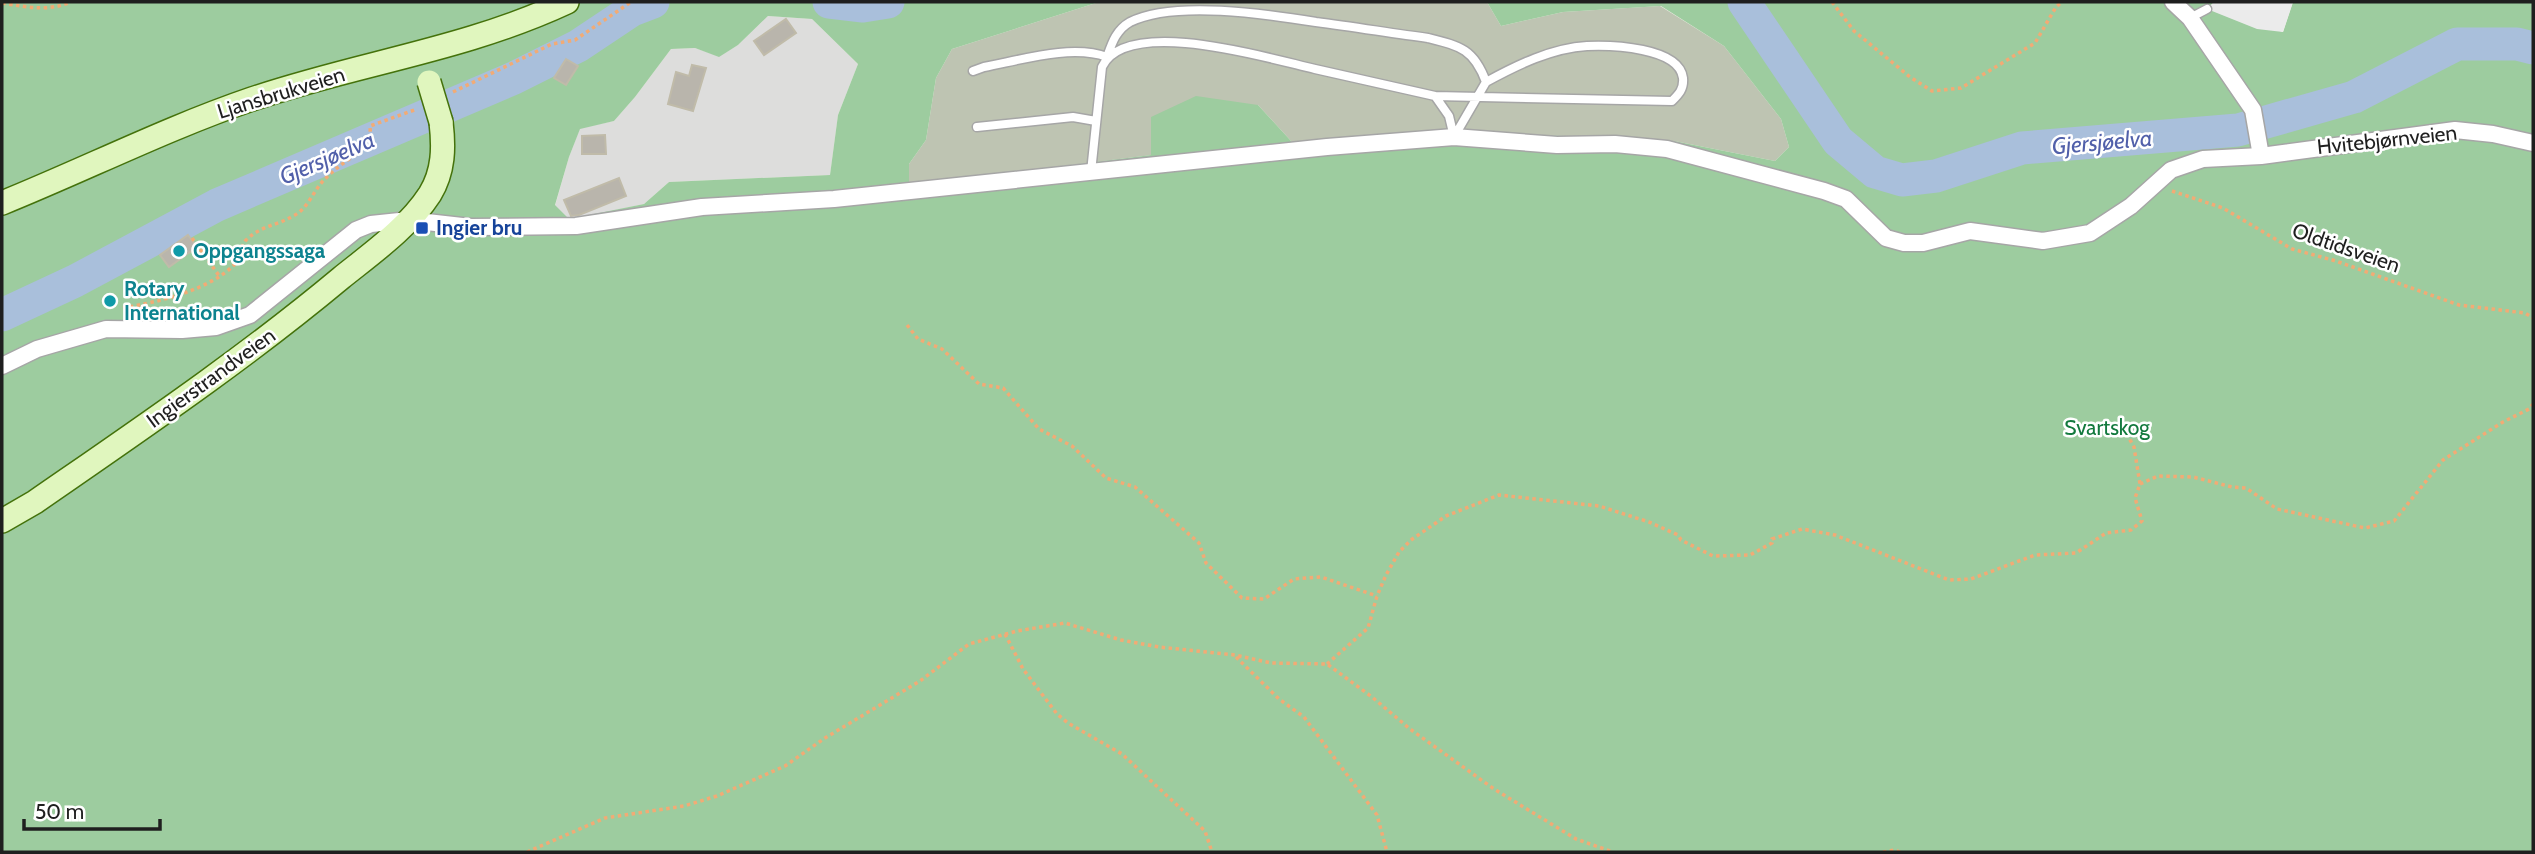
<svg xmlns="http://www.w3.org/2000/svg" width="2535" height="854" font-family="Cabin,sans-serif">
<rect width="100%" height="100%" fill="#f0f0e6"/>
<path fill="#dddddc" d="M 768,16 L 812,19 L 858,64 L 838,115 L 830,175 L 669,182 L 644,204 L 569,220 L 555,206 L 569,157 L 580,128 L 614,121 L 635,97 L 671,49 L 695,48 L 719,56 L 738,45 Z"/>
<path fill="#bec4b2" d="M 1099,2 L 1487,2 L 1501,26 L 1563,12 L 1660,6 L 1724,46 L 1781,119 L 1789,147 L 1775,161 L 1674,141 L 1453,131 L 1292,142 L 1258,105 L 1152,155 L 909,185 L 909,164 L 926,140 L 936,78 L 952,49 Z"/>
<path fill="#9dcc9f" fill-rule="evenodd" d="M 2,2 L 1099,2 L 952,49 L 936,78 L 926,140 L 909,164 L 909,185 L 1151,155 L 1151,117 L 1196,96 L 1258,105 L 1292,142 L 1453,131 L 1674,141 L 1775,161 L 1789,147 L 1781,119 L 1724,46 L 1661,6 L 1563,12 L 1501,26 L 1487,2 L 2214,2 L 2208,8 L 2283,32 L 2293,2 L 2533,2 L 2533,852 L 2,852 ZM 768,16 L 812,19 L 858,64 L 838,115 L 830,175 L 669,182 L 644,204 L 569,219 L 555,205 L 569,157 L 580,129 L 614,121 L 635,97 L 671,49 L 695,48 L 719,57 L 738,45 Z"/>
<path fill="#ebebeb" d="M 2214,2 L 2293,2 L 2283,32 L 2257,29 L 2207,9 Z"/>
<g fill="none" stroke-linecap="round" stroke-linejoin="round">
<path stroke="#a9bfdb" stroke-width="33" d="M 829,2 L 863,6 L 888,2
M 1744,2 L 1838,141 L 1875,172 L 1902,180 L 1936,176 L 2022,148 L 2238,130 L 2354,97 L 2457,44 L 2517,44 L 2533,48
M 2,315 L 75,281 L 217,205 L 514,78 L 578,46 L 632,10 L 653,2"/>
</g>
<path fill="#b9b5ac" stroke="#c0bba9" stroke-width="2" d="M 786,19 L 796,33 L 764,55 L 754,41 Z
M 566,59 L 578,66 L 566,85 L 554,78 Z
M 692,65 L 706,68 L 693,111 L 668,104 L 676,72 L 689,76 Z
M 605,135 L 606,154 L 582,154 L 582,136 Z
M 619,178 L 626,196 L 579,215 L 571,216 L 564,200 Z
M 188,235 L 197,247 L 169,267 L 160,255 Z"/>
<g fill="none" stroke-linecap="round" stroke-linejoin="round">
<defs>
<path id="lane" d="M 2190,18 L 2207,9
M 973,71 L 984,67 C 1021,60 1072,44 1107,57 C 1112,43 1116,30 1130,22 C 1174,0 1266,14 1316,22 C 1354,27 1391,33 1428,38 C 1460,46 1474,49 1486,82 L 1454,137
M 1435,96 L 1672,101 C 1679,94 1684,89 1683,78 C 1679,47 1611,45 1587,46 C 1552,48 1517,65 1486,82
M 977,127 L 1073,117 L 1096,121
M 1091,172 L 1102,67 C 1127,15 1271,59 1315,69 C 1355,78 1395,87 1435,96 L 1449,116 L 1454,137"/>
<path id="street" d="M 2173,2 L 2190,18 L 2253,110 L 2261,156
M 2,366 L 37,349 L 106,329 L 182,330 L 216,327 L 250,315 L 356,230 L 371,224 L 409,220 L 471,227 L 576,226 L 702,207 L 834,199 L 1327,147 L 1454,137 L 1557,145 L 1615,144 L 1667,149 L 1824,191 L 1846,199 L 1886,238 L 1904,243 L 1923,243 L 1970,231 L 2043,241 L 2090,233 L 2131,206 L 2171,170 L 2203,159 L 2261,156 L 2455,130 L 2493,134 L 2533,143"/>
<path id="secondary" d="M 2,203 C 86,169 167,128 252,99 C 358,63 464,50 567,2
M 2,521 L 35,502 C 139,430 244,359 341,278 C 372,253 408,228 430,194 C 444,171 444,147 441,122"/>
</defs>
<use href="#lane" stroke="#a6a6a6" stroke-width="11"/>
<use href="#street" stroke="#a6a6a6" stroke-width="19"/>
<use href="#secondary" stroke="#44720b" stroke-width="26"/>
<path stroke="#f2ab75" stroke-width="3.5" stroke-dasharray="3.5 3.5" stroke-linecap="butt" d="M 1832,2 L 1854,31 L 1910,77 L 1932,91 L 1961,88 L 2035,43 L 2056,7 L 2062,2
M 2,3 C 28,7 46,12 71,2
M 453,92 L 552,44 L 575,40 L 631,2
M 2172,191 L 2223,208 L 2292,249 L 2336,261 L 2459,305 L 2525,313 L 2533,318
M 192,238 L 220,277
M 123,308 C 158,302 210,290 235,264 C 242,257 240,247 246,240 C 262,225 276,226 293,216 C 308,209 313,191 324,180 C 337,166 355,155 371,145 L 370,126 L 417,109
M 907,325 L 918,339 L 942,349 L 979,384 L 1003,388 L 1039,429 L 1072,446 L 1106,478 L 1135,487 L 1199,543 L 1206,563 L 1242,598 L 1264,599 L 1294,579 L 1321,577 L 1377,596
M 2140,484 L 2158,476 L 2193,477 L 2232,487 L 2246,488 L 2277,509 L 2365,528 L 2394,521 L 2443,460 L 2503,422 L 2529,409 L 2533,404
M 1005,634 L 1023,669 L 1057,714 L 1068,723 L 1122,754 L 1205,831 L 1212,852
M 1236,657 L 1279,699 L 1304,717 L 1377,815 L 1387,852
M 1327,664 L 1368,628 L 1377,596 L 1386,575 L 1399,552 L 1411,540 L 1446,516 L 1499,495 L 1599,506 L 1649,522 L 1678,535 L 1681,540 L 1713,556 L 1750,555 L 1772,543 L 1772,539 L 1802,529 L 1835,535 L 1949,580 L 1971,579 L 2035,555 L 2076,553 L 2106,533 L 2131,530 L 2142,521 L 2135,498 L 2140,484 L 2134,447 L 2120,422
M 527,852 L 605,818 L 684,806 L 717,796 L 785,766 L 825,738 L 920,681 L 969,644 L 1017,631 L 1065,623 L 1121,640 L 1159,647 L 1235,655 L 1271,663 L 1327,664 L 1372,697 L 1410,729 L 1494,789 L 1576,839 L 1613,852
M 1883,852 L 1894,850 L 1900,852"/>
<use href="#lane" stroke="#fff" stroke-width="8"/>
<use href="#street" stroke="#fff" stroke-width="16"/>
<use href="#secondary" stroke="#e0f6be" stroke-width="23"/>
<defs>
<path id="secondary-bridge" d="M 429,82 L 441,122"/>
</defs>
<use href="#secondary-bridge" stroke="#44720b" stroke-width="26" stroke-linecap="butt"/>
<use href="#secondary-bridge" stroke="#e0f6be" stroke-width="23"/>
</g>
<rect fill="#1a4fb4" stroke="#fff" stroke-width="2.5" x="415" y="221" width="14" height="14" rx="3.5"/>
<g fill="#0f9aa8" stroke="#fff" stroke-width="2.5">
<circle cx="179" cy="251" r="7"/>
<circle cx="110" cy="301" r="7"/>
</g>
<g text-anchor="middle" stroke-width="5" stroke-linejoin="round" paint-order="stroke">
<g font-size="21" fill="#1f1f1f" stroke="#fff">
<text transform="translate(281 93) rotate(-17)" y="7">Ljansbrukveien</text>
<text transform="translate(2387 140) rotate(-6)" y="7">Hvitebjørnveien</text>
<text transform="translate(2346 248) rotate(19)" y="7">Oldtidsveien</text>
<text transform="translate(211 378) rotate(-36)" y="7">Ingierstrandveien</text>
</g>
<g font-size="21" font-weight="bold" fill="#164399" stroke="#fff" text-anchor="start">
<text x="436" y="235">Ingier bru</text>
</g>
<g font-size="21" font-weight="bold" fill="#0d838f" stroke="#fff" text-anchor="start">
<text x="193" y="258">Oppgangssaga</text>
<text x="124" y="296">Rotary<tspan x="124" dy="24">International</tspan></text>
</g>
<g font-size="21" fill="#12793d" stroke="#fff">
<text x="2107" y="435">Svartskog</text>
</g>
<g font-size="23" font-style="italic" fill="#5160aa" stroke="#fff">
<text transform="translate(2102 142) rotate(-5)" y="8">Gjersjøelva</text>
<text transform="translate(327 158) rotate(-23)" y="8">Gjersjøelva</text>
</g>
</g>
<rect width="2535" height="854" fill="none" stroke="#1f1f1f" stroke-width="7"/>
<path d="M24 819v10h136v-10" fill="none" stroke="#1f1f1f" stroke-width="3.5"/>
<text x="35" y="819" font-size="21" fill="#1f1f1f" stroke="#ffffff" stroke-width="5" paint-order="stroke">50 m</text>
</svg>
